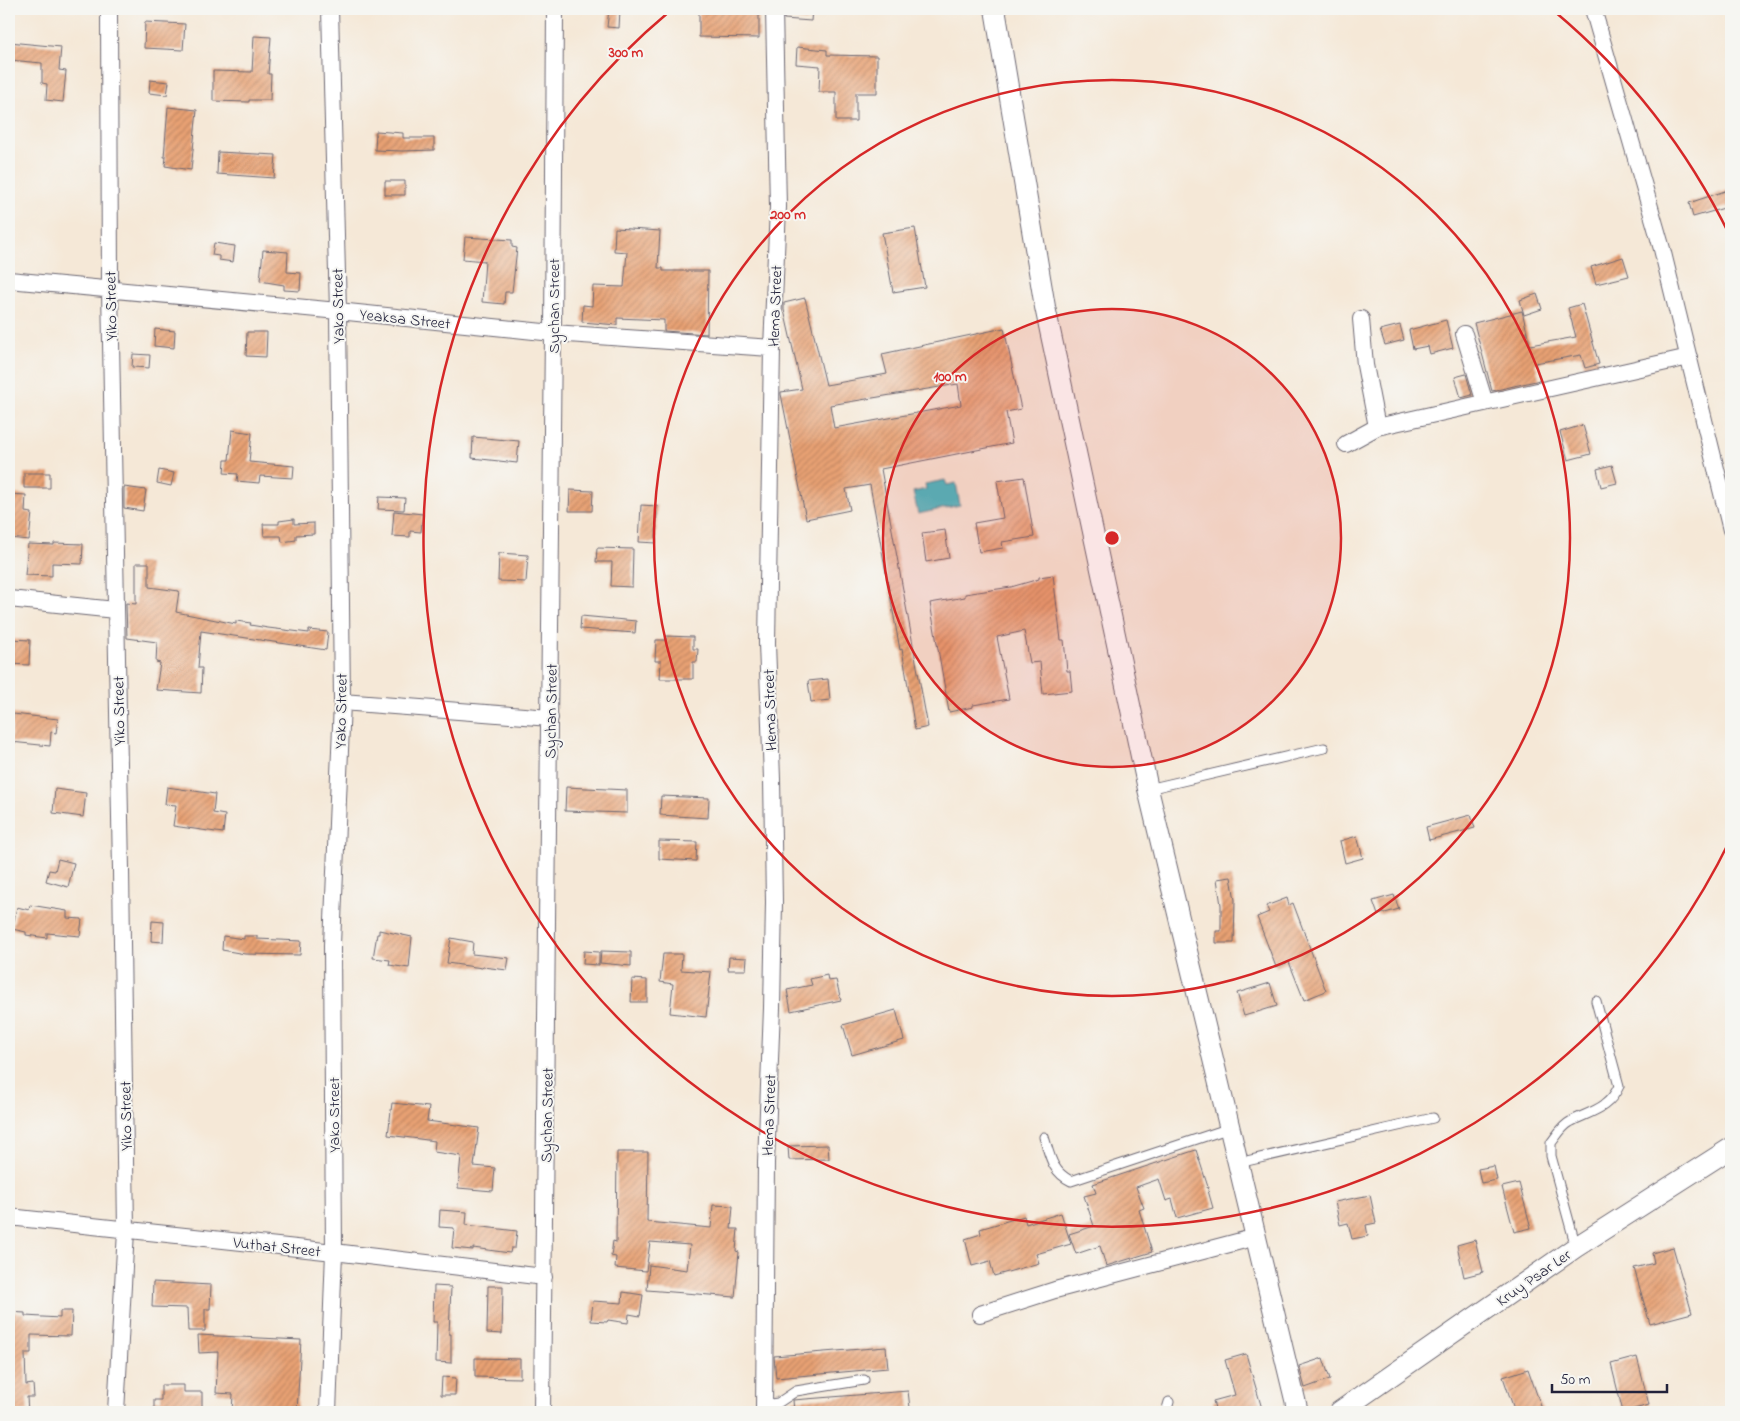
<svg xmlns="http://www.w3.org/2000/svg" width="1740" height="1421" font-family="'Indie Flower',sans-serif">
<defs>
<pattern id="building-hatch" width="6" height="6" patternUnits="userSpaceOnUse" patternTransform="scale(1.25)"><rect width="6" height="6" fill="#e8a173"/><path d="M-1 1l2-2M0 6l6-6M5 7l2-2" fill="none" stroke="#bc8360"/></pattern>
</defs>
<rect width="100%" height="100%" fill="#f6f6f2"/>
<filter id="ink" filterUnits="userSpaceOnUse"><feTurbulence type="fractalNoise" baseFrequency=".02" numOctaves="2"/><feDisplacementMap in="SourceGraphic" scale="10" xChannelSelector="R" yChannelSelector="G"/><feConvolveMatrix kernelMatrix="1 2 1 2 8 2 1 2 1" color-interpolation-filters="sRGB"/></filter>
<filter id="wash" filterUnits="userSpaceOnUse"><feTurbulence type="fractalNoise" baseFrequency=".0096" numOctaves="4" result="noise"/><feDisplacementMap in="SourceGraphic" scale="20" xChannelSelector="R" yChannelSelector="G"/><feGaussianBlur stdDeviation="1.12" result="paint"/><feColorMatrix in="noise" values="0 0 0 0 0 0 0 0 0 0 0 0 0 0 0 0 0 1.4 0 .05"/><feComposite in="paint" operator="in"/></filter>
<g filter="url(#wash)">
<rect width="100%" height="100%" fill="#f5e8d7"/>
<path fill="#4cbbc4" stroke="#376e80" d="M 945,480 L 947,485 L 956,483 L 960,505 L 918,514 L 913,492 L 926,489 L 925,484 Z"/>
<g id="blocks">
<path fill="url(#building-hatch)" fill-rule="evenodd" d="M 609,9 L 620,9 L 619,28 L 607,27 Z
M 699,9 L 759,10 L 759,38 L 699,37 Z
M 784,9 L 812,9 L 811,21 L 784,19 Z
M 145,22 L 185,24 L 183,50 L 144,48 Z
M 254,36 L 271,37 L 268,74 L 271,74 L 270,100 L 249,100 L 249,102 L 213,101 L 213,71 L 252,72 Z
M 9,42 L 61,47 L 59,70 L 66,71 L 63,102 L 46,100 L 47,84 L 42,83 L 42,63 L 9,60 Z
M 797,47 L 827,50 L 827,55 L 877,56 L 877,93 L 856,93 L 856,121 L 836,121 L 836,92 L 819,92 L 820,66 L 796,64 Z
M 150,80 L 169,82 L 167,95 L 149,93 Z
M 168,107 L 197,110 L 191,170 L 165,166 L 166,157 L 164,157 Z
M 376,131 L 403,133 L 403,138 L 434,138 L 434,150 L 402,151 L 375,150 Z
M 218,152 L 276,155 L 274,178 L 217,174 Z
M 385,181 L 405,181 L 405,195 L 385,195 Z
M 1731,189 L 1731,206 L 1693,217 L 1689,203 Z
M 615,228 L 660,231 L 658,268 L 663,268 L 663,271 L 708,271 L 707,334 L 664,331 L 664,320 L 617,318 L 617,325 L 582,322 L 583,305 L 592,306 L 593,286 L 624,287 L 627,252 L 614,251 Z
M 915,228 L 925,287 L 893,292 L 882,233 Z
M 465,237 L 512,240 L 512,247 L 517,248 L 512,292 L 505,292 L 504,304 L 482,302 L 485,261 L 463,259 Z
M 214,243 L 235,246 L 233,262 L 219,260 L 219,256 L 212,255 Z
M 263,250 L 288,252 L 287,272 L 301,273 L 300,291 L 284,290 L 284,285 L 260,281 Z
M 1623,257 L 1629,276 L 1596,284 L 1591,267 Z
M 1537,294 L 1542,309 L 1524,315 L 1520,300 Z
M 805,298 L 826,385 L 887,374 L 882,354 L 1004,328 L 1021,409 L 1006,412 L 1012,443 L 881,469 L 928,727 L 915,730 L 902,649 L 900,650 L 870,485 L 846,489 L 850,510 L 806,519 L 781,394 L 781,392 L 802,389 L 784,310 L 784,303 ZM 958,384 L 961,405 L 834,428 L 830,405 Z
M 1582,304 L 1599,364 L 1585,368 L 1581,355 L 1535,363 L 1540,380 L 1492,391 L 1474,323 L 1522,311 L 1530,345 L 1576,337 L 1568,308 Z
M 1446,320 L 1453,348 L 1430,354 L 1428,346 L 1413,349 L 1409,330 Z
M 1400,325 L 1404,340 L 1385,345 L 1380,330 Z
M 155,329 L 175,331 L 174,348 L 154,346 Z
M 247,332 L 267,332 L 266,357 L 246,356 Z
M 133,354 L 150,355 L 149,368 L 132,367 Z
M 1466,374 L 1472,395 L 1461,398 L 1455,377 Z
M 1583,425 L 1591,454 L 1568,460 L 1560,432 Z
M 232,430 L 252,433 L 249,462 L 294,466 L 293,478 L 260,476 L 259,483 L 237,481 L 238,474 L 224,473 L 225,460 L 229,460 Z
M 473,437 L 519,441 L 517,463 L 472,458 Z
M 1612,465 L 1617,483 L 1601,487 L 1597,469 Z
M 159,470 L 174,473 L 171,486 L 157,483 Z
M 24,473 L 50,473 L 50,488 L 24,488 Z
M 1024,477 L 1034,537 L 1002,542 L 1003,548 L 979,552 L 974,523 L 1003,518 L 997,481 Z
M 124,487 L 146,490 L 143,511 L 124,508 Z
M 570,490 L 593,491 L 592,511 L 569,511 Z
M 9,494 L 26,495 L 25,512 L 32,513 L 29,540 L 9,538 Z
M 379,497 L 405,498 L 404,510 L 378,509 Z
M 641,505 L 657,506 L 656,543 L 639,542 Z
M 394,511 L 423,514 L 421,532 L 410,531 L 410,537 L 392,536 Z
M 294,519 L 294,524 L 314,523 L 314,534 L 296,535 L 296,540 L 282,542 L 281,536 L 264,536 L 263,524 L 279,524 L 279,521 Z
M 945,530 L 949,558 L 926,562 L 922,533 Z
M 54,543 L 83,544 L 82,564 L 52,563 L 52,576 L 25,575 L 28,544 L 54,545 Z
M 597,548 L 633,549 L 632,587 L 611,586 L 612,562 L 596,562 Z
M 499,553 L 528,555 L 526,582 L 498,581 Z
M 136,563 L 149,563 L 149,587 L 179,591 L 176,612 L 236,624 L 236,621 L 251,623 L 250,625 L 268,628 L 309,633 L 309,630 L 328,632 L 326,650 L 201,631 L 198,668 L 202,668 L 201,693 L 156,690 L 160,663 L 156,662 L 157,642 L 127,638 L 126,603 L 136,604 Z
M 1053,575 L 1061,640 L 1064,640 L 1067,671 L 1070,671 L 1072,691 L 1043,694 L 1040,662 L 1030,663 L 1024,631 L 997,637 L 1009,699 L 973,705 L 973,707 L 949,712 L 930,603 L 965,597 L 965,594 L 1011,587 L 1039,579 L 1039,577 Z
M 581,616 L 636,621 L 635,633 L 580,629 Z
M 666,636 L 693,637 L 693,649 L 698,649 L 697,662 L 693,662 L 693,679 L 660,679 L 661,661 L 655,661 L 656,640 L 666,640 Z
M 10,639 L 30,640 L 29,665 L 9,664 Z
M 828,679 L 830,700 L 811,702 L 808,681 Z
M 13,714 L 58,719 L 56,733 L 51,732 L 50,746 L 11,742 Z
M 167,787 L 215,794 L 213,813 L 225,815 L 223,833 L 173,826 L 176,805 L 165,804 Z
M 566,787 L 627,790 L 627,813 L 565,811 Z
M 55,789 L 86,793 L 83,817 L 53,813 Z
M 661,796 L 709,798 L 708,818 L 660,815 Z
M 1471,815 L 1475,828 L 1429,840 L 1426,827 Z
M 1357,836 L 1363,858 L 1345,863 L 1340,841 Z
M 659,841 L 697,842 L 696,861 L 659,859 Z
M 58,859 L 74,863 L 68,887 L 46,881 L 49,870 L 55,871 Z
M 1231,877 L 1235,900 L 1234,943 L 1216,943 L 1216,931 L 1221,931 L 1221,905 L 1217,879 Z
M 1394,895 L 1399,909 L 1378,915 L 1373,901 Z
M 1287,898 L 1289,905 L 1293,903 L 1326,991 L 1304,1000 L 1289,962 L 1276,967 L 1257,917 L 1269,912 L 1266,906 Z
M 30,905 L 67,911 L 67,918 L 82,919 L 80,936 L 47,933 L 47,938 L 26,935 L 26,932 L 12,929 L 17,907 L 29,910 Z
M 152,921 L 164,922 L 163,942 L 151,941 Z
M 379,930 L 412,937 L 409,968 L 389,965 L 390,960 L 373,958 L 377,934 L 379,934 Z
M 223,936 L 244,939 L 244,936 L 257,936 L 257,939 L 301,941 L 300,955 L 245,954 L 222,950 Z
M 451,938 L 473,942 L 472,954 L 509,958 L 507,970 L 483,967 L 482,968 L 447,963 Z
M 584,951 L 599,952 L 599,965 L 583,964 Z
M 601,951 L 631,952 L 631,966 L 600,963 Z
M 663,954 L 682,954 L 681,970 L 711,972 L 706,1017 L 670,1013 L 673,984 L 660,982 Z
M 729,957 L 747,958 L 746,970 L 728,970 Z
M 827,975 L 828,981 L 836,980 L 841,1000 L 791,1011 L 787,990 L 812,985 L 810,979 Z
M 632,979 L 647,980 L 647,1002 L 631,1002 Z
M 1270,983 L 1277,1006 L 1244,1016 L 1237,993 Z
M 896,1010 L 904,1040 L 852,1055 L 843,1025 Z
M 392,1103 L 429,1107 L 427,1121 L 479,1128 L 474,1166 L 495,1168 L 493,1191 L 458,1188 L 461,1156 L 434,1152 L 435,1141 L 388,1135 Z
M 828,1145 L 829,1159 L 789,1160 L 788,1146 Z
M 1196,1150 L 1208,1187 L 1207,1187 L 1213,1208 L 1177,1218 L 1172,1199 L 1166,1201 L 1159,1179 L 1136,1187 L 1144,1208 L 1139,1210 L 1152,1252 L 1106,1266 L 1100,1246 L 1076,1254 L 1069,1234 L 1094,1226 L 1084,1196 L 1096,1193 L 1093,1184 Z
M 617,1152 L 648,1152 L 647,1222 L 711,1228 L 713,1205 L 733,1206 L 731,1229 L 738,1229 L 736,1251 L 739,1252 L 735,1297 L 647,1290 L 649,1265 L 687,1270 L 690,1245 L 650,1242 L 646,1271 L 615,1268 L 616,1257 L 611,1256 L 613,1241 L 616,1242 Z
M 1494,1166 L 1497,1180 L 1481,1183 L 1478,1169 Z
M 1519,1183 L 1531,1228 L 1514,1232 L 1502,1187 Z
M 1370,1195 L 1376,1223 L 1366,1225 L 1368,1236 L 1352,1239 L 1348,1223 L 1340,1225 L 1335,1202 Z
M 440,1210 L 467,1212 L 466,1225 L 517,1231 L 515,1248 L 511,1248 L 510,1253 L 473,1248 L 473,1250 L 452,1248 L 454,1228 L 439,1227 Z
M 1061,1213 L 1071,1244 L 1036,1254 L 1039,1263 L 994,1276 L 990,1261 L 972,1266 L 965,1239 L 981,1234 L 980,1229 L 1024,1216 L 1026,1224 Z
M 1475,1240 L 1483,1272 L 1464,1277 L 1457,1245 Z
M 1673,1247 L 1692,1313 L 1650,1324 L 1634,1268 L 1654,1263 L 1652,1253 Z
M 153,1282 L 211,1285 L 210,1309 L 205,1309 L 205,1331 L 188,1331 L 187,1308 L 152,1307 Z
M 434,1286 L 451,1287 L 449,1334 L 451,1334 L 451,1363 L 436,1362 L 437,1322 L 433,1322 Z
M 488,1286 L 503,1286 L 502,1334 L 487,1333 Z
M 623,1292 L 643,1295 L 640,1316 L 629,1314 L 628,1323 L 608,1320 L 607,1322 L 591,1321 L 593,1301 L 622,1303 Z
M 60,1311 L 72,1311 L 71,1336 L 31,1335 L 31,1353 L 25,1353 L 26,1385 L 33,1384 L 34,1397 L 27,1397 L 28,1412 L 9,1412 L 9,1312 L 25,1313 L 25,1316 L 60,1318 Z
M 198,1335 L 301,1340 L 297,1412 L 232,1412 L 233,1394 L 216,1393 L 218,1352 L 199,1353 Z
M 886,1347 L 888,1368 L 776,1378 L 774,1356 Z
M 1246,1354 L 1263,1412 L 1216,1412 L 1213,1401 L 1235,1395 L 1225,1360 Z
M 1637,1357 L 1649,1405 L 1623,1412 L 1611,1364 Z
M 475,1358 L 520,1359 L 520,1378 L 475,1377 Z
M 1323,1358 L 1330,1379 L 1305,1388 L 1299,1366 Z
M 1528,1369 L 1543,1412 L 1515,1412 L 1503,1377 Z
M 442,1377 L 456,1378 L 455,1395 L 441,1395 Z
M 161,1385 L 184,1385 L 184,1392 L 202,1392 L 202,1412 L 154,1412 L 154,1400 L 161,1400 Z
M 908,1391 L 910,1408 L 860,1412 L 794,1412 L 793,1400 Z"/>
</g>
</g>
<g filter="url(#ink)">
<use href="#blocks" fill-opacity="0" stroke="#6c6772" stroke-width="1"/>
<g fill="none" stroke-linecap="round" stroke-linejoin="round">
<defs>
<path id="service" d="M 1148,789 L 1324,748
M 1044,1137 C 1050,1156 1052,1172 1071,1181 L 1230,1128
M 1238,1163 L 1433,1118
M 1576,1247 L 1551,1156 L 1551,1143 C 1556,1137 1562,1126 1570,1122 C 1590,1111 1608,1110 1619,1086 L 1596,1001
M 764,1405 L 778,1403 L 796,1391 L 864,1380
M 1166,1412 L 1169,1402"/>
<path id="minor" d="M 109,9 L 110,289 L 121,870 L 126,1231 L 116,1412
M 1593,9 L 1662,249 L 1731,530
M 9,280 L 338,311 L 553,333 L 772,348
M 1361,319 L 1365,365 L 1377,427
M 1464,334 L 1485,403
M 1346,444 L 1377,427 L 1689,357
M 9,599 L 115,610
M 342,702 L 550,718
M 9,1217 L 334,1252 L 544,1277
M 980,1314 L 1055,1290 L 1256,1237
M 328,1412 L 334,1252 L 332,945 L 342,702 L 338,311 L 330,9
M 542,1412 L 553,333 L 555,9
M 764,1412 L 766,1163 L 772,1008 L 774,902 L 772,779 L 767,643 L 772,348 L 778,207 L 774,9"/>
<path id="tertiary" d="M 995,9 L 1045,307 L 1148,789 L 1298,1412
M 1339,1412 L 1576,1247 L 1731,1148"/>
</defs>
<use href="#service" stroke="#6c6772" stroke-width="11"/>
<use href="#minor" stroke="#6c6772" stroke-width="18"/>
<use href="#tertiary" stroke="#6c6772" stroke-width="22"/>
<use href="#service" stroke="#fff" stroke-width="9"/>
<use href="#minor" stroke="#fff" stroke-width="16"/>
<use href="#tertiary" stroke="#fff" stroke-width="20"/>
</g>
</g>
<circle cx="1112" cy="538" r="229" fill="#d62828" fill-opacity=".12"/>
<g fill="none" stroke="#d62828" stroke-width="2.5">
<circle cx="1112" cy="538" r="229"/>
<circle cx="1112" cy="538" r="458"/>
<path d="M1730 840A688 688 0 1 1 670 11M1554 11A688 688 0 0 1 1730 236"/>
</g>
<g text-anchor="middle" stroke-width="4" stroke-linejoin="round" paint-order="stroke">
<g font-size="16" fill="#22223b" stroke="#f6f6f2">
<text transform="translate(110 306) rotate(-91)" y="6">Yiko Street</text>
<text transform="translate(337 306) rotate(-91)" y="6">Yako Street</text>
<text transform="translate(553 306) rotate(-90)" y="6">Sychan Street</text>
<text transform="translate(774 306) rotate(-88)" y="6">Hema Street</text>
<text transform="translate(405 318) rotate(6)" y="6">Yeaksa Street</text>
<text transform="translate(769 710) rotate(-92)" y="6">Hema Street</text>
<text transform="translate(118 711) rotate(-91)" y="6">Yiko Street</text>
<text transform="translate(340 711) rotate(-89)" y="6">Yako Street</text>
<text transform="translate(550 711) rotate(-89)" y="6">Sychan Street</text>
<text transform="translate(333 1115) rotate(-90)" y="6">Yako Street</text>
<text transform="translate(546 1115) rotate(-89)" y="6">Sychan Street</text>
<text transform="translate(768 1115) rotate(-88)" y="6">Hema Street</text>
<text transform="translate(125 1116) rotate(-91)" y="6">Yiko Street</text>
<text transform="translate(277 1246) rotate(6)" y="6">Vuthat Street</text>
<text transform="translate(1533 1277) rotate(-35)" y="6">Kruy Psar Ler</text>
</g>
</g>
<circle cx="1112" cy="538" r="8" fill="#d62828" stroke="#f6f6f2" stroke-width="2.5"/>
<g font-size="15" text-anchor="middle" font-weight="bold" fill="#d62828" stroke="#f6f6f2" stroke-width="4" stroke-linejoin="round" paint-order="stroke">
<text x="626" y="57">300 m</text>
<text x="788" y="219">200 m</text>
<text x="950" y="381">100 m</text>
</g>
<rect width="1740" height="1421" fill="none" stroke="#f6f6f2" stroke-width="30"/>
<path d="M1552 1384v8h115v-8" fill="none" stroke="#22223b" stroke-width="2.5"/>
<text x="1560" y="1384" font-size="15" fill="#22223b" stroke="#f6f6f2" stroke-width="4" paint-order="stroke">50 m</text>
</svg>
